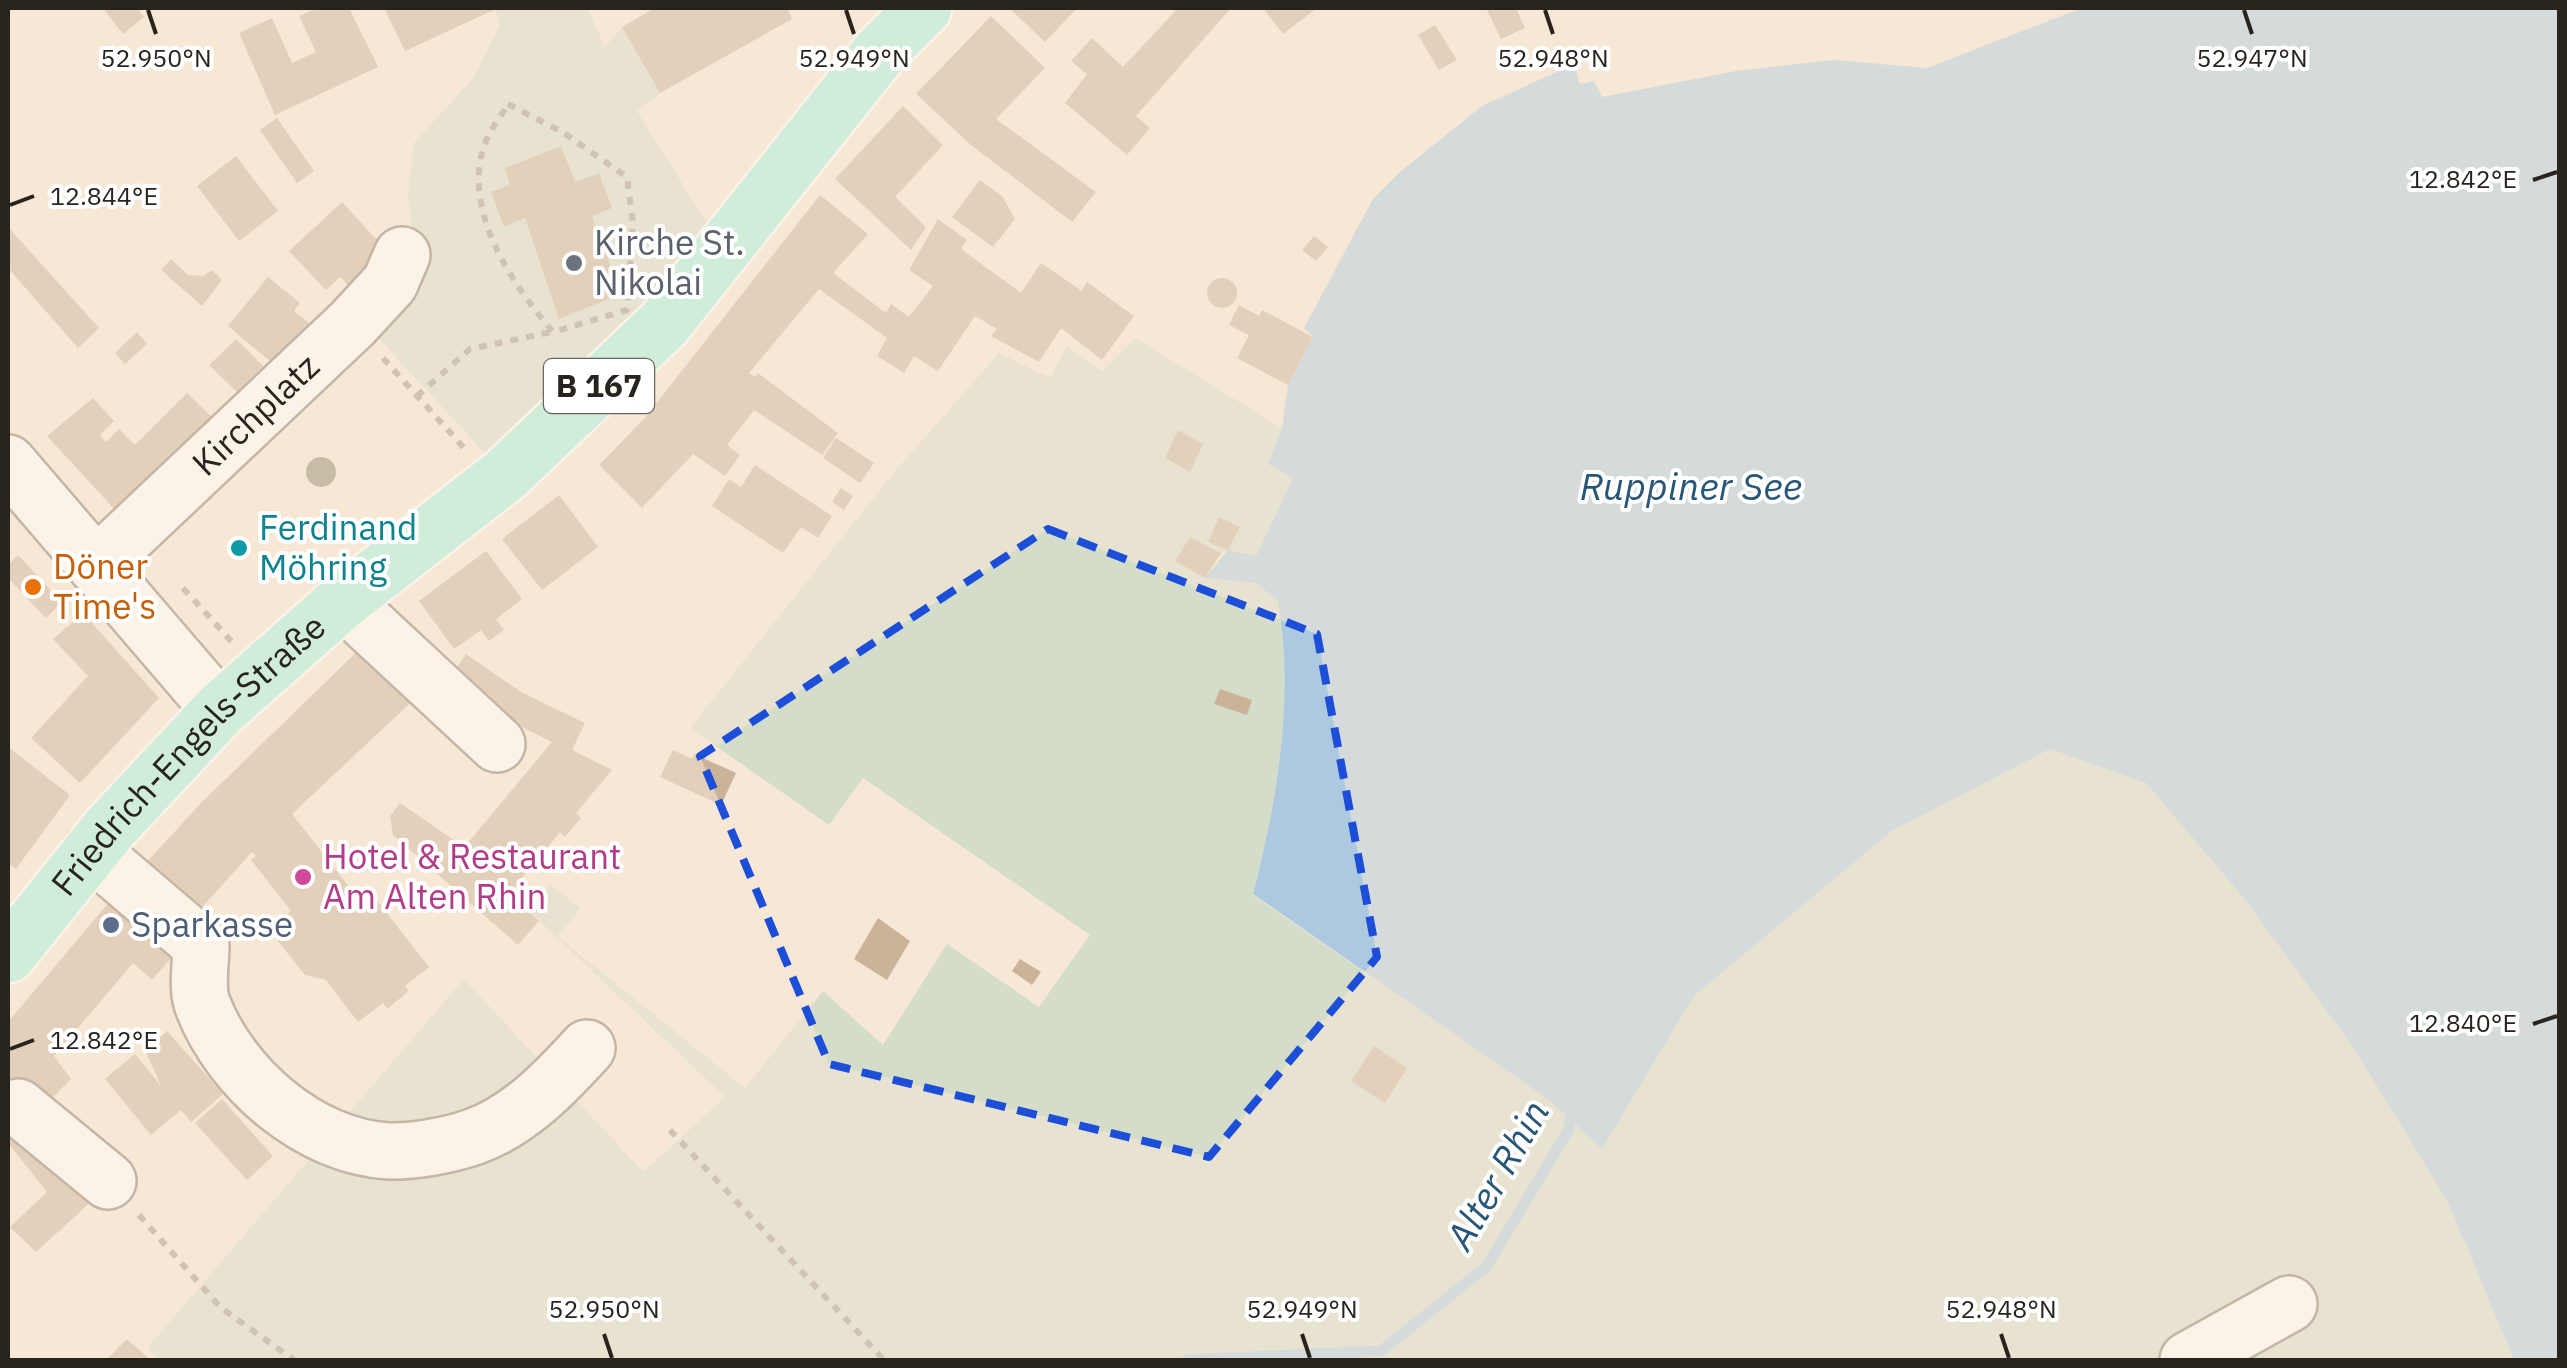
<svg xmlns="http://www.w3.org/2000/svg" width="2567" height="1368" font-family="'IBM Plex Sans',sans-serif">
<rect width="100%" height="100%" fill="#f7e7d6"/>
<path fill="#d4ddca" d="M 587,8 L 605,47 L 622,27 L 660,93 L 637,111 L 723,249 L 505,475 L 371,330 L 416,259 L 408,195 L 414,143 L 474,77 L 500,25 L 495,9 Z
M 1135,338 L 1282,428 L 1268,464 L 1293,477 L 1256,556 L 1228,550 L 1221,553 L 1191,537 L 1175,561 L 1205,578 L 1256,583 L 1279,602 C 1295,696 1277,802 1253,895 L 1549,1100 L 1602,1148 L 1694,996 L 1892,831 L 2050,749 L 2146,783 L 2243,897 L 2353,1047 L 2448,1202 L 2514,1360 L 159,1360 L 148,1347 L 464,979 L 643,1172 L 725,1097 L 528,910 L 551,885 L 580,908 L 558,937 L 745,1088 L 823,991 L 883,1045 L 947,944 L 1039,1007 L 1090,935 L 863,778 L 829,825 L 690,728 L 896,470 L 999,353 L 1050,378 L 1067,346 L 1102,371 Z"/>
<path fill="#acc9e0" d="M 2082,8 L 2559,8 L 2559,1360 L 2514,1360 L 2448,1202 L 2353,1047 L 2243,897 L 2146,783 L 2050,749 L 1892,831 L 1694,996 L 1602,1149 L 1549,1100 L 1253,894 C 1277,802 1295,696 1278,601 L 1256,583 L 1205,578 L 1228,550 L 1256,556 L 1293,478 L 1268,464 L 1282,428 L 1288,385 L 1313,337 L 1304,328 L 1373,199 L 1400,172 L 1482,106 L 1574,64 L 1580,84 L 1594,81 L 1602,97 L 1736,71 L 1834,60 L 1927,68 Z"/>
<g fill="none" stroke-linecap="round" stroke-linejoin="round">
<path stroke="#acc9e0" stroke-width="11" d="M 1187,1360 L 1381,1351 L 1486,1267 L 1568,1131 L 1573,1109"/>
</g>
<path fill="#cbb399" d="M 103,8 L 137,8 L 144,17 L 123,34 Z
M 318,8 L 349,8 L 378,67 L 275,115 L 239,33 L 272,18 L 292,63 L 316,52 L 299,16 Z
M 384,8 L 498,8 L 405,51 Z
M 655,8 L 787,8 L 792,19 L 660,93 L 622,27 Z
M 1009,8 L 1077,8 L 1045,42 Z
M 1178,8 L 1231,8 L 1136,116 L 1150,128 L 1127,155 L 1065,103 L 1087,74 L 1071,61 L 1092,38 L 1123,67 Z
M 1263,8 L 1317,8 L 1283,34 Z
M 1486,8 L 1516,8 L 1525,28 L 1501,39 Z
M 991,16 L 1045,68 L 996,119 L 1096,192 L 1072,222 L 971,145 L 916,94 Z
M 1435,25 L 1457,60 L 1439,70 L 1418,35 Z
M 903,106 L 943,145 L 895,197 L 926,227 L 911,250 L 835,179 Z
M 277,118 L 314,171 L 297,183 L 260,130 Z
M 561,146 L 575,182 L 599,173 L 612,208 L 592,216 L 621,294 L 559,319 L 525,218 L 504,227 L 491,192 L 510,185 L 505,168 Z
M 236,156 L 278,211 L 239,241 L 197,186 Z
M 980,180 L 1002,196 L 1015,219 L 993,247 L 952,217 Z
M 820,195 L 868,234 L 833,273 L 886,313 L 891,304 L 909,317 L 933,286 L 909,270 L 938,219 L 967,240 L 961,249 L 1021,293 L 1041,263 L 1082,291 L 1087,282 L 1134,316 L 1102,360 L 1061,328 L 1039,362 L 991,336 L 997,329 L 975,316 L 938,371 L 914,356 L 904,373 L 877,356 L 887,338 L 819,289 L 749,373 L 755,377 L 758,373 L 838,433 L 822,455 L 754,410 L 727,445 L 740,455 L 725,476 L 693,454 L 642,508 L 599,465 L 644,419 Z
M 342,202 L 387,251 L 350,287 L 340,277 L 326,290 L 289,251 Z
M 8,227 L 99,328 L 78,348 L 8,268 Z
M 1314,236 L 1328,247 L 1316,261 L 1302,250 Z
M 171,259 L 188,275 L 203,276 L 212,270 L 222,280 L 202,306 L 161,270 Z
M 268,277 L 300,303 L 294,311 L 313,326 L 278,368 L 228,326 Z
M1207 293a15 15 0 1 1 30 0a15 15 0 1 1-30 0Z
M 1239,305 L 1259,316 L 1262,310 L 1313,337 L 1288,385 L 1237,358 L 1249,335 L 1229,325 Z
M 137,332 L 147,344 L 125,364 L 115,353 Z
M 236,339 L 263,366 L 237,392 L 209,365 Z
M 187,393 L 224,429 L 129,525 L 47,436 L 93,398 L 114,421 L 100,435 L 106,442 L 119,429 L 135,445 Z
M 1178,430 L 1203,444 L 1190,472 L 1165,458 Z
M 836,438 L 874,463 L 860,483 L 823,458 Z
M 755,465 L 832,516 L 818,538 L 801,527 L 783,553 L 712,506 L 729,479 L 741,487 Z
M 841,488 L 853,496 L 844,510 L 832,502 Z
M 559,495 L 598,547 L 542,590 L 502,539 Z
M 1219,517 L 1240,527 L 1228,550 L 1208,542 Z
M 1190,537 L 1221,553 L 1205,578 L 1175,561 Z
M 486,551 L 522,599 L 496,619 L 504,630 L 489,641 L 481,630 L 454,649 L 419,601 Z
M 18,555 L 62,602 L 46,618 L 8,578 L 8,565 Z
M 83,613 L 159,698 L 80,783 L 31,738 L 88,676 L 53,639 Z
M 369,640 L 422,692 L 292,814 L 361,902 L 371,893 L 429,967 L 405,986 L 409,991 L 387,1009 L 383,1003 L 358,1022 L 326,980 L 305,975 L 277,940 L 280,919 L 291,911 L 251,860 L 256,856 L 252,852 L 197,913 L 144,865 L 202,802 Z
M 466,654 L 521,692 L 585,723 L 572,750 L 612,770 L 576,813 L 581,818 L 565,837 L 560,832 L 510,893 L 539,921 L 518,945 L 393,835 L 390,816 L 400,803 L 474,854 L 467,844 L 552,742 L 504,718 L 448,681 Z
M 1220,689 L 1252,700 L 1247,715 L 1214,704 Z
M 8,747 L 70,795 L 16,869 L 8,863 Z
M 673,750 L 692,759 L 694,754 L 736,773 L 721,805 L 660,777 Z
M 116,894 L 180,948 L 152,980 L 133,963 L 54,1056 L 71,1079 L 47,1103 L 94,1199 L 36,1252 L 10,1227 L 47,1192 L 8,1143 L 8,1022 Z
M 878,918 L 910,941 L 887,980 L 854,959 Z
M 1020,959 L 1041,972 L 1032,985 L 1012,971 Z
M 167,1031 L 223,1094 L 191,1122 L 181,1110 L 151,1135 L 105,1079 L 135,1054 L 161,1086 L 145,1050 Z
M 1374,1046 L 1407,1068 L 1385,1103 L 1351,1081 Z
M 222,1099 L 273,1156 L 247,1180 L 195,1123 Z
M 127,1339 L 151,1360 L 106,1360 Z"/>
<g fill="none" stroke-linecap="round" stroke-linejoin="round">
<defs>
<g id="minor">
<path d="M 8,463 L 220,710"/>
<path id="s1" d="M 96,566 L 352,324 L 390,283 L 402,255"/>
<path d="M 343,601 L 497,744"/>
<path d="M 91,851 L 201,945 C 201,963 196,990 203,1006 C 231,1078 309,1147 389,1151 C 413,1152 450,1145 473,1137 C 519,1121 555,1083 587,1048"/>
<path d="M 18,1107 L 108,1181"/>
<path d="M 2188,1360 L 2289,1304"/>
</g>
<g id="major">
<path id="s2" d="M 8,955 L 109,829 L 220,710 L 343,601 L 505,475 L 664,324 L 880,52 L 924,8"/>
</g>
</defs>
<use href="#minor" stroke="#867869" stroke-width="60"/>
<use href="#major" stroke="#fff" stroke-width="60"/>
<path stroke="#a2978a" stroke-width="6" stroke-dasharray="8 8" stroke-linecap="butt" d="M 508,104 L 564,133 L 627,177 L 633,223 L 627,310 L 553,332 C 513,285 462,212 484,146 C 489,131 500,118 508,104 Z
M 383,358 L 465,449
M 417,396 L 470,349 L 552,332
M 183,588 L 232,642
M 670,1130 L 884,1360
M 139,1215 L 220,1307 L 294,1360"/>
<use href="#minor" stroke="#fff" stroke-width="55"/>
<use href="#major" stroke="#a1f3df" stroke-width="55"/>
</g>
<circle fill="#888b69" cx="321" cy="472" r="15"/>
<path d="M0 0H2567V1368H0ZM 1048,529 L 1317,634 L 1377,957 L 1209,1157 L 829,1064 L 700,756 Z" fill="#f7e7d6" fill-opacity=".55" fill-rule="evenodd"/>
<path fill="none" stroke="#1d4ed8" stroke-width="8" stroke-dasharray="20 12" stroke-linejoin="round" d="M 1048,529 L 1317,634 L 1377,957 L 1209,1157 L 829,1064 L 700,756 Z"/>
<path fill="none" stroke="#29231d" stroke-width="4" d="M 148,10 L 156,34M 846,10 L 854,34M 1545,10 L 1553,34M 2244,10 L 2252,34M 2533,180 L 2557,172M 10,205 L 34,196M 2533,1024 L 2557,1016M 10,1049 L 34,1040M 604,1334 L 612,1358M 1302,1334 L 1310,1358M 2001,1334 L 2009,1358"/>
<circle fill="#6b7280" stroke="#fff" stroke-width="4" cx="574" cy="263" r="10"/>
<circle fill="#0f9aa8" stroke="#fff" stroke-width="4" cx="239" cy="548" r="10"/>
<circle fill="#e8710a" stroke="#fff" stroke-width="4" cx="33" cy="587" r="10"/>
<circle fill="#d1479c" stroke="#fff" stroke-width="4" cx="303" cy="877" r="10"/>
<circle fill="#5c6f8a" stroke="#fff" stroke-width="4" cx="111" cy="925" r="10"/>
<g text-anchor="middle" stroke-width="8" stroke-linejoin="round" paint-order="stroke">
<rect fill="#fff" stroke="#696561" stroke-width="2.5" x="544" y="359" width="110" height="54" rx="8"/>
<g font-size="32" font-weight="bold" fill="#29231d">
<text x="599" y="397">B 167</text>
</g>
<g font-size="35" fill="#5b616d" stroke="#fff" text-anchor="start">
<text x="594" y="255">Kirche St.<tspan x="594" dy="40">Nikolai</tspan></text>
</g>
<g font-size="35" fill="#29231d" stroke="#fff">
<text dy="12" stroke="none"><textPath href="#s1" startOffset="220">Kirchplatz</textPath></text>
<text dy="12" stroke="none"><textPath href="#s2" startOffset="270">Friedrich-Engels-Straße</textPath></text>
</g>
<g font-size="35" fill="#0d838f" stroke="#fff" text-anchor="start">
<text x="259" y="540">Ferdinand<tspan x="259" dy="40">Möhring</tspan></text>
</g>
<g font-size="35" fill="#c56008" stroke="#fff" text-anchor="start">
<text x="53" y="579">Döner<tspan x="53" dy="40">Time's</tspan></text>
</g>
<g font-size="35" fill="#b23c85" stroke="#fff" text-anchor="start">
<text x="323" y="869">Hotel &amp; Restaurant<tspan x="323" dy="40">Am Alten Rhin</tspan></text>
</g>
<g font-size="35" fill="#4e5e75" stroke="#fff" text-anchor="start">
<text x="131" y="937">Sparkasse</text>
</g>
<g font-size="38" font-style="italic" fill="#285677" stroke="#fff">
<text x="1691" y="500">Ruppiner See</text>
<text transform="translate(1498 1175) rotate(-60)" y="13">Alter Rhin</text>
</g>
</g>
<g font-size="25" text-anchor="middle" fill="#29231d" stroke="#fff" stroke-width="8" stroke-linejoin="round" paint-order="stroke">
<text x="156" y="67">52.950°N</text>
<text x="854" y="67">52.949°N</text>
<text x="1553" y="67">52.948°N</text>
<text x="2252" y="67">52.947°N</text>
<text x="2463" y="188">12.842°E</text>
<text x="104" y="205">12.844°E</text>
<text x="2463" y="1032">12.840°E</text>
<text x="104" y="1049">12.842°E</text>
<text x="604" y="1318">52.950°N</text>
<text x="1302" y="1318">52.949°N</text>
<text x="2001" y="1318">52.948°N</text>
</g>
<rect width="2567" height="1368" fill="none" stroke="#29231d" stroke-width="20"/>
</svg>
